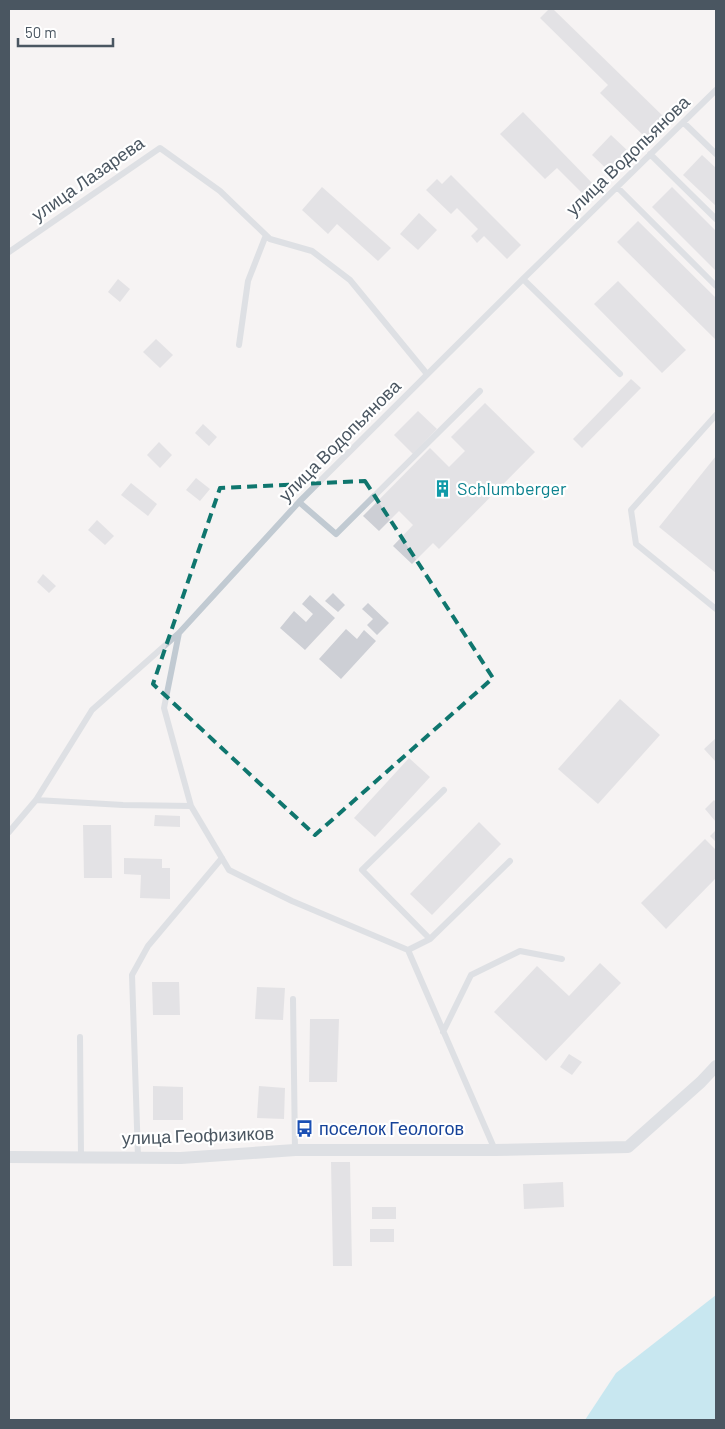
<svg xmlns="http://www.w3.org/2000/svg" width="725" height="1429" font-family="Barlow,sans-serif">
<rect width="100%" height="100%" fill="#f5f3f3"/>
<path fill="#90daee" d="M 716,1295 L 716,1420 L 585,1420 L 616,1373 Z"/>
<path fill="#cdcfd5" d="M 549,9 L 553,9 L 665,118 L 646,138 L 600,93 L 608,85 L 540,18 Z
M 523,112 L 595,186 L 585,196 L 557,168 L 545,179 L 500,134 Z
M 611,135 L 629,152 L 610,172 L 592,155 Z
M 702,155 L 716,168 L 716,206 L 683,175 Z
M 451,175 L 521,245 L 507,259 L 484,236 L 477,243 L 471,236 L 478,229 L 457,208 L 451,214 L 426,190 L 437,179 L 442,184 Z
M 322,187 L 391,248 L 378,261 L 337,224 L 328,234 L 302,210 Z
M 672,187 L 716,231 L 716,271 L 652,207 Z
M 419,213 L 437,230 L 418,250 L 400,234 Z
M 638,221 L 716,298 L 716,340 L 617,242 Z
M 118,279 L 130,289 L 120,302 L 108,292 Z
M 618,281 L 686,350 L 662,373 L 594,304 Z
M 156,339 L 173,355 L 160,368 L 143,352 Z
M 631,379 L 641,388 L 582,448 L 573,439 Z
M 485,403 L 535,452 L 439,549 L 433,543 L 412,564 L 393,546 L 413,525 L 399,511 L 379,531 L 363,516 L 430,448 L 449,467 L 465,451 L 451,437 Z
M 418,411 L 437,429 L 413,454 L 394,435 Z
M 203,424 L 217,437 L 209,446 L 195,433 Z
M 159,442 L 172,455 L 160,468 L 147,455 Z
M 716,456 L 716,573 L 659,527 Z
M 196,478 L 210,489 L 200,501 L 186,490 Z
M 131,483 L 157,504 L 148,516 L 121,495 Z
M 97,520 L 114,536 L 105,545 L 88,530 Z
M 43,574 L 56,586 L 49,593 L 37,582 Z
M 333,593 L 345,605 L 338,612 L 325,601 Z
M 310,595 L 335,618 L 305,650 L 280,628 L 294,611 L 306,622 L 313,614 L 302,604 Z
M 368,603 L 389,623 L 377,635 L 367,625 L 373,619 L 362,609 Z
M 346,629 L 357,639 L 364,630 L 376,641 L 341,679 L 319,659 Z
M 620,699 L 660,735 L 598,804 L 558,769 Z
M 716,738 L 716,762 L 704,749 Z
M 409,758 L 430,777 L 375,837 L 354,818 Z
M 714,800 L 716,802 L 716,822 L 705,809 Z
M 155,815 L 180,816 L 180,827 L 154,826 Z
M 479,822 L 501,844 L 432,915 L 410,894 Z
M 83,825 L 111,825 L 112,878 L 84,878 Z
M 716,830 L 716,842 L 710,836 Z
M 705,839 L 716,850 L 716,878 L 666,929 L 641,903 Z
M 124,858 L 162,859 L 162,868 L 170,868 L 170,899 L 140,898 L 141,875 L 124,874 Z
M 600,963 L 621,983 L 546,1061 L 494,1012 L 537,966 L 569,996 Z
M 152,982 L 179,982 L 180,1015 L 153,1015 Z
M 257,987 L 285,988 L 283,1020 L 255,1019 Z
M 310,1019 L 339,1019 L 337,1082 L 309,1082 Z
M 569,1054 L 582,1062 L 572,1075 L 560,1067 Z
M 153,1086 L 183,1087 L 183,1120 L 153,1120 Z
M 259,1086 L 285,1088 L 284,1119 L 257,1118 Z
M 331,1162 L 350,1162 L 352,1266 L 333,1266 Z
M 563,1182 L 564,1207 L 524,1209 L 523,1184 Z
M 372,1207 L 396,1207 L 396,1219 L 372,1219 Z
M 370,1229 L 394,1229 L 394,1242 L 370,1242 Z"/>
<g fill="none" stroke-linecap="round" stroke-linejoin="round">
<path stroke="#c1cad2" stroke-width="6" d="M 683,122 L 716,154
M 650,154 L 716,219
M 617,187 L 716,286
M 9,252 L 160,148 L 220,191 L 270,239 L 312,251 L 350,280 L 427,374
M 523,279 L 620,374
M 239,345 L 248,281 L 266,235
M 716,415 L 631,510 L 636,544 L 716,609
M 299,502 L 336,534 L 480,391
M 179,633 L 164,708 L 191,806 L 229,870 L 292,901 L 408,950
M 36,800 L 123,805 L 191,806
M 9,832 L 36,800 L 92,710 L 179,633 L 299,502 L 523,279 L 716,90
M 430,939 L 510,861
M 408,950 L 430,939 L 362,870 L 444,790
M 408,950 L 495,1150
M 293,999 L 295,1150
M 443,1032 L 471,975 L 520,951 L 562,959
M 80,1037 L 81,1157
M 138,1157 L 132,975 L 148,946 L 222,858"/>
<path stroke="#c1cad2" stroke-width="12" d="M 9,1157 L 181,1158 L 295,1150 L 495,1150 L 628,1147 L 701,1082 L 716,1066"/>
</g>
<path d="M0 0H725V1429H0ZM 365,481 L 493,678 L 315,835 L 153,684 L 220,488 Z" fill="#f5f3f3" fill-opacity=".55" fill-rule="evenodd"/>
<path fill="none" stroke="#0f766e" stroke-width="4" stroke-dasharray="10 6" stroke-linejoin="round" d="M 365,481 L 493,678 L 315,835 L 153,684 L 220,488 Z"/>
<defs>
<symbol id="building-bare" viewBox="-9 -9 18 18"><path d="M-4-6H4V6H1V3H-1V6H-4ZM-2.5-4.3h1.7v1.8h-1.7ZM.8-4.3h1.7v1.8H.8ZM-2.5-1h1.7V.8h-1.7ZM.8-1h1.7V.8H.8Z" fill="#0f9aa8" stroke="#fff" stroke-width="2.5" paint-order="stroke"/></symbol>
<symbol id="bus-bare" viewBox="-9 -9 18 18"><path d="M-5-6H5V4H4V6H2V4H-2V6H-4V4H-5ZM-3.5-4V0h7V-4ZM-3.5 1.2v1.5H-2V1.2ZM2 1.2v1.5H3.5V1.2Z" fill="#1a4fb4" stroke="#fff" stroke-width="2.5" paint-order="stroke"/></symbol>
</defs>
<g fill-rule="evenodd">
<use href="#building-bare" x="430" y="476" width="25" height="25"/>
<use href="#bus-bare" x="292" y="1116" width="25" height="25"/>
</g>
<g text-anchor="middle" stroke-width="4.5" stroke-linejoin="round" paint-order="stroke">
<g font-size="18" fill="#4a5661" stroke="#fff">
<text transform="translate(628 156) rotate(-44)" y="6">улица Водопьянова</text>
<text transform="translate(88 179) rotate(-35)" y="6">улица Лазарева</text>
<text transform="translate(340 441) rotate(-45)" y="6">улица Водопьянова</text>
<text transform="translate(198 1136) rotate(-2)" y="6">улица Геофизиков</text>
</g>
<g font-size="18" fill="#0d838f" stroke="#fff" text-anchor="start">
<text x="457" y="495">Schlumberger</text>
</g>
<g font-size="18" fill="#164399" stroke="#fff" text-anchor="start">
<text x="319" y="1135">поселок Геологов</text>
</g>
</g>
<rect width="725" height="1429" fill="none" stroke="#4a5661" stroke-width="20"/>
<path d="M18 38v8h95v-8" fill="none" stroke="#4a5661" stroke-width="2.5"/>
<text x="25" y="38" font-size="15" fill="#4a5661" stroke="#ffffff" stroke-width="4" paint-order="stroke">50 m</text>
</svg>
